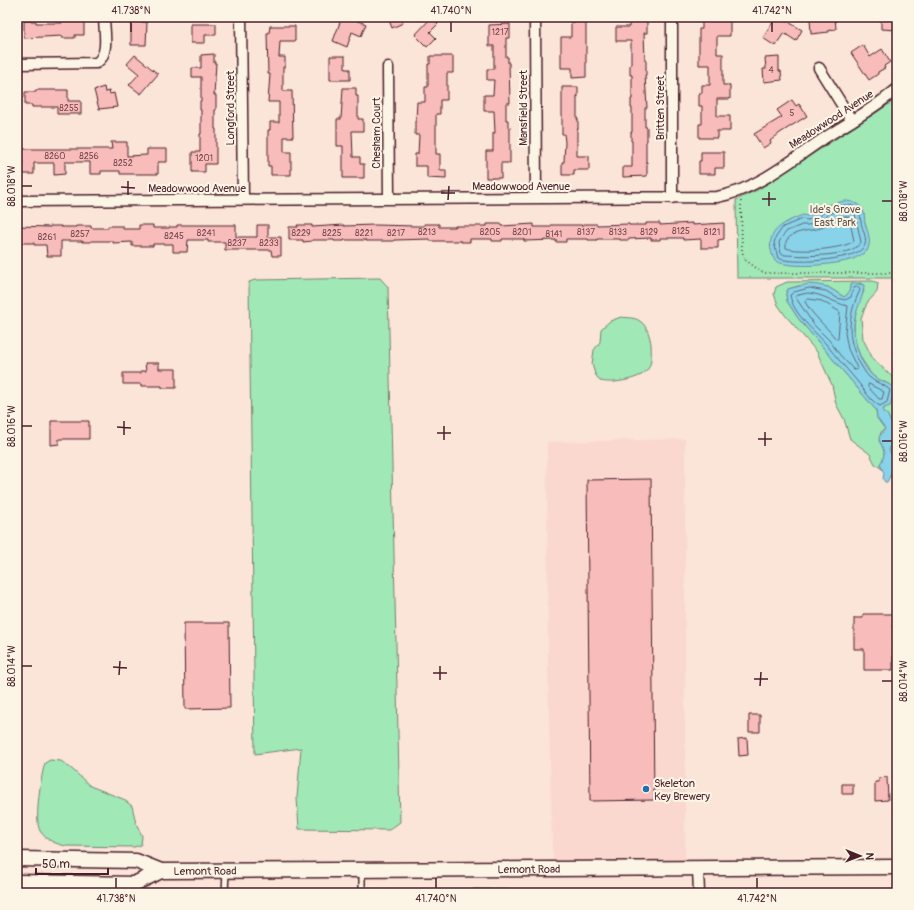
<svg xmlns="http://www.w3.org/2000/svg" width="914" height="910" font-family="Pangolin,sans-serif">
<rect width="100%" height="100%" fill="#fbe4d8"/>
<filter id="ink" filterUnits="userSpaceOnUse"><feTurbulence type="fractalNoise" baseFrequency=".025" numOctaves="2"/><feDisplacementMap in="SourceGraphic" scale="8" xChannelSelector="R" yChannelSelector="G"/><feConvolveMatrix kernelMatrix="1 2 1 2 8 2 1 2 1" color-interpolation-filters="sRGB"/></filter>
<g filter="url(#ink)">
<path fill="#fad8cf" d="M 685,439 L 685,868 L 554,869 L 552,847 L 548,671 L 547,442 Z
M 89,889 L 129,893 L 42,893 L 42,890 Z
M 473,889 L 473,893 L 292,893 L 371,891 Z"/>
<path fill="#a0e8b5" stroke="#758470" d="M 897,99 L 897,278 L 737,278 L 736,200 L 759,189 Z
M 380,278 L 388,287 L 400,822 L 389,830 L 299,829 L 297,798 L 301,748 L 255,754 L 249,282 L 255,280 Z
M 873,281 L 878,283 L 877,292 L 867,303 L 861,318 L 863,339 L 873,359 L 897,381 L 897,479 L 890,477 C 896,465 896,461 889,450 L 890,444 L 895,439 C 893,430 892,417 883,412 L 884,408 L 890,405 L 895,389 C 888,382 878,381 871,374 C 869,371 867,366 864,363 C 850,340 852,314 864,291 L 861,283 L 850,285 C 850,290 849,294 844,297 L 828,287 L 798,286 L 788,289 L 786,294 L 787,301 L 798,318 L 876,410 L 877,418 L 885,429 L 881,432 L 879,441 C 885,449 886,456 880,464 L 882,469 L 875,464 L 870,454 L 850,439 L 844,419 L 836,404 L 832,385 L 817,352 L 785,315 L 778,305 L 774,294 L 776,287 L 787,282 Z
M 621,317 C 627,318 636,317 641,322 C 647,326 650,337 651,344 C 652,367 651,374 627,380 C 618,382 610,383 600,381 L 595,374 L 592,364 L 594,350 L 600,342 L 601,329 L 610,321 Z
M 50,760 L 61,761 L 73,770 L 90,786 L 123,799 L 132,806 L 136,823 L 142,836 L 141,845 L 134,847 L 66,846 C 56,844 46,840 40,831 C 34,820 41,775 45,763 Z
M 473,889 L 611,891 L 611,893 L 473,893 Z"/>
<path fill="#88d3e9" stroke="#6f8b9d" d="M 844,201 C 852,201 862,204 864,213 C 865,216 864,220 865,223 C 868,233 872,241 867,251 C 862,254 858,257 853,259 C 836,265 791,269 775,261 C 761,234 781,223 803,215 L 807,216 L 818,212 L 824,206 Z
M 854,283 L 864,285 C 864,296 857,307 855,318 C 851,335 859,361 871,374 C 878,381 888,382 895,389 L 890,406 L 884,408 L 883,412 L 887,414 L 897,435 C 895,441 890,444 889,450 L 894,459 L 894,468 L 887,482 L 885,482 L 883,479 L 884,473 L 880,464 C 889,451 880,448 879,437 L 885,429 L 877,418 L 876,410 L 798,318 L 787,301 L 786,294 L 788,289 L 808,284 L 818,285 L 828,287 L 844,297 C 849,294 850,290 850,285 Z"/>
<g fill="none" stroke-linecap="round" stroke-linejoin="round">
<path stroke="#636777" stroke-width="1" d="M 845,205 C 849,205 853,205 857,208 C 861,212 860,217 861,222 C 862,230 870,242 862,249 C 851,260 792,265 778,258 L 774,243 L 776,237 L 783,227 L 802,219 L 808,220 L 820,216 L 826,210 Z
M 846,210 L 850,210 L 855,214 L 861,242 C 853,258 801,256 785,255 L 781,254 L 779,243 L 781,238 L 787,231 L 802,225 L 808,225 L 821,221 L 828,214 Z
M 846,216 L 849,217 L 854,241 C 844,249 798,253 786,248 L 786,241 C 794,229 811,232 824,227 C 828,225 830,221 834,219 C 837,217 842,217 846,216 Z
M 858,287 L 860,290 C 847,317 846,341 862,367 C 864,370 866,374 869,377 C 875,383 884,384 890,390 L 887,402 L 880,406 C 870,401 864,389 857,381 C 847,369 836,357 826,344 C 814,330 793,314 790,295 L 794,292 L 809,288 L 826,291 L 837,298 L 845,300 L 851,297 L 854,288 Z
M 808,293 C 824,294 833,303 848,306 L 845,333 L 848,349 L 857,368 L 856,370 L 854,370 L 840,355 L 829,340 L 814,325 L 796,298 L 796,296 Z
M 809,299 L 822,301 L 840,312 L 838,339 L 836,339 C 826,326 813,316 805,302 L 806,300 Z
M 869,384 L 884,392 L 882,399 L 879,399 L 868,387 Z"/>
</g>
<path fill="#f8bcba" stroke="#4a1f2b" d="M 69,17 L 84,17 L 84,35 L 75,35 L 75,38 L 62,38 L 62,36 L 24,38 L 24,21 L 36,21 L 36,23 L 62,23 L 62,20 L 69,20 Z
M 342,17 L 347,17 L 366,24 L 361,36 L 352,32 L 347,47 L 333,41 Z
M 388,17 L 401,17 L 403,23 L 392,28 Z
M 432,17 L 438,24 L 430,32 L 436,38 L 427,47 L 415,35 Z
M 776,17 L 780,17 L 802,30 L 796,41 L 784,33 L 775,46 L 763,38 Z
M 820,17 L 820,18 L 835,17 L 836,29 L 829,30 L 829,32 L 811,34 L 810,18 Z
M 883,17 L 897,17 L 897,30 L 881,29 L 881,19 L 883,19 Z
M 629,20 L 647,20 L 647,33 L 644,33 L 645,60 L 646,60 L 646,75 L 645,75 L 647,108 L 645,108 L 645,127 L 647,127 L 647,141 L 646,141 L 646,162 L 647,162 L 647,176 L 623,177 L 623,167 L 632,167 L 632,141 L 631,141 L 631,132 L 632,132 L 632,108 L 631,108 L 631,99 L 632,99 L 632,75 L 630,75 L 630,65 L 631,65 L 631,41 L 616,41 L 616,27 L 629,27 Z
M 702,21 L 730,21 L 730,36 L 717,36 L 717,54 L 723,54 L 723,85 L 730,85 L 730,99 L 717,99 L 717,116 L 730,116 L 730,131 L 717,131 L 717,138 L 699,138 L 699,124 L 702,124 L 702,106 L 699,106 L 699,93 L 702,93 L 702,85 L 710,85 L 710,65 L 699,65 L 699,29 L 702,29 Z
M 131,22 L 147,22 L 146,45 L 131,45 Z
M 571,22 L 586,22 L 586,77 L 572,78 L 572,68 L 561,68 L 561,37 L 571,37 Z
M 191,24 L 216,24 L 216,35 L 205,35 L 205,43 L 191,43 Z
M 510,24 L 510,38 L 506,38 L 506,57 L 508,57 L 508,63 L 509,63 L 510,103 L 506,103 L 506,120 L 508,120 L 508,127 L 510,127 L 510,163 L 501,163 L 501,178 L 486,178 L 486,151 L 493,151 L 493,133 L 495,133 L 494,111 L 484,111 L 484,95 L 493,95 L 494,80 L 487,80 L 487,69 L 494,69 L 494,46 L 489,46 L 489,25 Z
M 270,26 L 295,26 L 295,41 L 280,41 L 279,57 L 285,57 L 285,67 L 283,67 L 283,91 L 292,91 L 293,137 L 284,137 L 284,152 L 291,152 L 291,175 L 271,175 L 271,166 L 268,166 L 268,130 L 270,130 L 270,122 L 279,122 L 279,102 L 268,102 L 270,74 L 268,74 L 267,33 L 269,33 Z
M 863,45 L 870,57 L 882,49 L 890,62 L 884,66 L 885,68 L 878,72 L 878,74 L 869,80 L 851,53 Z
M 214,54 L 214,63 L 216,63 L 214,95 L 216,95 L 216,110 L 215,110 L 215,129 L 216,129 L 216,164 L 205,164 L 205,172 L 192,172 L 192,152 L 200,152 L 200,134 L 201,134 L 201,110 L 200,110 L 200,101 L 201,101 L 201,77 L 192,77 L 192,68 L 201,68 L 201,55 Z
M 135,55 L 158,74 L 141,94 L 129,85 L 139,74 L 127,64 Z
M 330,56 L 345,56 L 345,69 L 350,69 L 350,80 L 330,80 Z
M 430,56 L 453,56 L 453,73 L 447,73 L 447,100 L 440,100 L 440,114 L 436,114 L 436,154 L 440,154 L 440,170 L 446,170 L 446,179 L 427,178 L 427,166 L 415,166 L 415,154 L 418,154 L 419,135 L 415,135 L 415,121 L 416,121 L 417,102 L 425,102 L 425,87 L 428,87 L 428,64 L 430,64 Z
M 779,57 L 779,71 L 781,71 L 782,80 L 764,82 L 763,69 L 766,69 L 765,58 Z
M 104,87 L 105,92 L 109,91 L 110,94 L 114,93 L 117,107 L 99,109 L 94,90 Z
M 562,87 L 578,87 L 578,97 L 577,96 L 577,119 L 578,119 L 578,129 L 577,129 L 577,156 L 589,156 L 589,170 L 574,170 L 574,175 L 562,175 L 562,162 L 564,162 L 565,142 L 564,134 L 562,134 Z
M 343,88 L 356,88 L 356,96 L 358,96 L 358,119 L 363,119 L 363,131 L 352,131 L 353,157 L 360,157 L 360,164 L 364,164 L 364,178 L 343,178 L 343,146 L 337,146 L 337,119 L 341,119 Z
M 36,90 L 68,90 L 68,101 L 81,101 L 81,114 L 57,114 L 57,107 L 32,107 L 32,105 L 25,105 L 25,92 L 36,92 Z
M 792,100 L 796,106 L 799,104 L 807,116 L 780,133 L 770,141 L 771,143 L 763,148 L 754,134 L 782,117 L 777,110 Z
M 111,142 L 127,142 L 127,156 L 147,155 L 147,149 L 167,149 L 167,162 L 158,162 L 158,174 L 120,174 L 120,171 L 101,171 L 101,174 L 90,174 L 90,162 L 65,162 L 65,174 L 54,175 L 54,163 L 34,163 L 34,174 L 23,174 L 23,162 L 17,162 L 17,149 L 112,149 Z
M 701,152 L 724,152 L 724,168 L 715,168 L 715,174 L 699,174 L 699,161 L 701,161 Z
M 646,223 L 660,223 L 660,225 L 692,223 L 692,225 L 724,223 L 724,239 L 718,240 L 718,248 L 701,248 L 701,239 L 683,240 L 683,238 L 660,238 L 660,240 L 651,240 L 651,238 L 629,239 L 629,240 L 620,240 L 620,239 L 597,239 L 597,240 L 588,240 L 588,239 L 566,239 L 566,242 L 556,242 L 556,240 L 524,241 L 524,239 L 502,239 L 502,241 L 492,241 L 492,239 L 470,239 L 470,242 L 461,242 L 461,241 L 430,241 L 430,239 L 394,240 L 394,241 L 366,241 L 366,240 L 344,240 L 344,241 L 334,241 L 334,240 L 312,240 L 312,241 L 303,242 L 303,240 L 289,240 L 289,227 L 298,227 L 297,225 L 312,225 L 312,227 L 344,225 L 344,226 L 375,225 L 416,226 L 424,226 L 424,224 L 439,224 L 439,227 L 455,227 L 455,226 L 487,226 L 487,224 L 502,224 L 502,226 L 534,224 L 534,227 L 551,227 L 551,225 L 583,225 L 583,224 L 597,224 L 597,225 L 629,224 L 629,225 L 646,225 Z
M 139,225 L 153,225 L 153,228 L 169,228 L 169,227 L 177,227 L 177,225 L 236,225 L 236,237 L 257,237 L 257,225 L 268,225 L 268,237 L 281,237 L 281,256 L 272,256 L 271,250 L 225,250 L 225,242 L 208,242 L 208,240 L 188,240 L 187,252 L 173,252 L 173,244 L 153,244 L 153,246 L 132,246 L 132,242 L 113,243 L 113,241 L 91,241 L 91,242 L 82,242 L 82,241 L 61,241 L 61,256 L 47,256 L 46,245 L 34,245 L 34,243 L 19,243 L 19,241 L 17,241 L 17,226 L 50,227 L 50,226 L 61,226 L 61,227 L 76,227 L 76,226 L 91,226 L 91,228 L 108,228 L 108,226 L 123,226 L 123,229 L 139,229 Z
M 145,363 L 159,363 L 159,369 L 176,369 L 176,388 L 162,388 L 162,386 L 141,386 L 141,384 L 123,384 L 123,373 L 141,373 L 141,371 L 146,371 Z
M 51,421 L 89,421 L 89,439 L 59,439 L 59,444 L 51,445 Z
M 651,479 L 654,800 L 590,801 L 587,480 Z
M 863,614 L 893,614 L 893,670 L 864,670 L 864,649 L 854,649 L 854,618 L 863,618 Z
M 184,623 L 229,623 L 230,708 L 185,709 Z
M 749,715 L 760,715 L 760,732 L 749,732 Z
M 747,738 L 748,755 L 739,756 L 738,739 Z
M 887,777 L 888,800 L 875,801 L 875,782 L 879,782 L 879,778 Z
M 842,784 L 853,784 L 853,794 L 842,794 Z"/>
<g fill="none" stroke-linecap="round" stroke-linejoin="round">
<defs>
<path id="lane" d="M 362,871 L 362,893
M 225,893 L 226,871"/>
<path id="street" d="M 241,17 L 243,199
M 535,17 L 536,198
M 672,17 L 672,198
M 17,64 L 96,63 C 110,55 104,31 104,17
M 388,67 L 389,199
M 819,68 L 852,121
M 17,201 L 717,197 C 754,191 792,160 823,139 C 848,123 875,108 897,89
M 698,868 L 699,893"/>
<g id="secondary">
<path id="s1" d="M 17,859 L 136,861 L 161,871 L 897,867"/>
<path d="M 17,882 L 134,884 L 161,871"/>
</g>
</defs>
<use href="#lane" stroke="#4a1f2b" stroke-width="8"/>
<use href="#street" stroke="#4a1f2b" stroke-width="13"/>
<use href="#secondary" stroke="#4a1f2b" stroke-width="17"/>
<path stroke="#4a1f2b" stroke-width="1.5" stroke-dasharray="1 3" stroke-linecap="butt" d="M 741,201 L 742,250 L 744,259 L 763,273 L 897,273"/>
<use href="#lane" stroke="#fcf5e5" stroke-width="5"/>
<use href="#street" stroke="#fcf5e5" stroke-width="10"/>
<use href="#secondary" stroke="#fcf5e5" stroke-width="14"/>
</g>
</g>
<path fill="none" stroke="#4a1f2b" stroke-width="1.5" d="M 131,32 L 131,22M 451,32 L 451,22M 772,32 L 772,22M 22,186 L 32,186M 121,187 L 135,188M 441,193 L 455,193M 128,195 L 128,181M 762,199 L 776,199M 448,200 L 449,186M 882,201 L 892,201M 769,206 L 769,192M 22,426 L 32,426M 117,427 L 131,428M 437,433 L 451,433M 124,435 L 124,421M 758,439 L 772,439M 444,440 L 444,426M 882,441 L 892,441M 765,446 L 765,432M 22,666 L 32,666M 113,667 L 127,668M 433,673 L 447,673M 119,675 L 120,661M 754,679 L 768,679M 440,680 L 440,666M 882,681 L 892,681M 760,686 L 761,672M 116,888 L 116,878M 436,888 L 436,878M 757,888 L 757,878"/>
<circle fill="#1f6fb2" stroke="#fcf5e5" stroke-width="1.5" cx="646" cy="789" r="4"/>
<g text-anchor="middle" stroke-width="4" stroke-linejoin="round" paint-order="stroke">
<g font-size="9" fill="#76464f">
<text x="500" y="35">1217</text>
<text x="771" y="73">4</text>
<text x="69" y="111">8255</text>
<text x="792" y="116">5</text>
<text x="55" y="159">8260</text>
<text x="89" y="159">8256</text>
<text x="204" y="161">1201</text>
<text x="123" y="166">8252</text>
<text x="681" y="234">8125</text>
<text x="427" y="235">8213</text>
<text x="490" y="235">8205</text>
<text x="522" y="235">8201</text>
<text x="586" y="235">8137</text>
<text x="618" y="235">8133</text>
<text x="649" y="235">8129</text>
<text x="712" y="235">8121</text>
<text x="206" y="236">8241</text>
<text x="301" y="236">8229</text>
<text x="332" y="236">8225</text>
<text x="364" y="236">8221</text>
<text x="396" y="236">8217</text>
<text x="80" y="237">8257</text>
<text x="554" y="237">8141</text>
<text x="174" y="239">8245</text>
<text x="47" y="240">8261</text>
<text x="237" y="246">8237</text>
<text x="269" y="246">8233</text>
</g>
<g font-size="11" fill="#4a1f2b" stroke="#fcf5e5">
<text transform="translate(230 108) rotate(-90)" y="4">Longford Street</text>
<text transform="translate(523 108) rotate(-90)" y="4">Mansfield Street</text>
<text transform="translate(660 108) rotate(-90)" y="4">Britten Street</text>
<text transform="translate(831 119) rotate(-33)" y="4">Meadowwood Avenue</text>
<text transform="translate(376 133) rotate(-90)" y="4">Chesham Court</text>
<text x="521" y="190">Meadowwood Avenue</text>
<text x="197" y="192">Meadowwood Avenue</text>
<text dy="4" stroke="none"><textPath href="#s1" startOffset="514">Lemont Road</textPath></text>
<text dy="4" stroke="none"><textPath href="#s1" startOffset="190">Lemont Road</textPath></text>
</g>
<g font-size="11" fill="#60514e" stroke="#fcf5e5">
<text x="835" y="213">Ide's Grove<tspan x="835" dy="13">East Park</tspan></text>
</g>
<g font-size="11" fill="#4a1f2b" stroke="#fcf5e5" text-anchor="start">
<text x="654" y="787">Skeleton<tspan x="654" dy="13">Key Brewery</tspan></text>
</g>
</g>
<rect width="914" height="910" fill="none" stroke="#fcf5e5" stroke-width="44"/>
<g transform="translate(860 856) rotate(91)" stroke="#fcf5e5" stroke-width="3" paint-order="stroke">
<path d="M0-3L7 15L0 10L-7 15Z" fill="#4a1f2b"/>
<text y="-6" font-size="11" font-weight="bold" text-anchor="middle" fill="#4a1f2b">N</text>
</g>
<path d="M36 868v6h72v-6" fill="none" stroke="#4a1f2b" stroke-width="2"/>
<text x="42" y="868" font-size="12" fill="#4a1f2b" stroke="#fcf5e5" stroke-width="3" paint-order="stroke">50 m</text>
<rect x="22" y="22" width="870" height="866" fill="none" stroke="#4a1f2b" stroke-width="1.5"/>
<g font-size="10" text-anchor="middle" fill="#4a1f2b">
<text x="131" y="14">41.738°N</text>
<text x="451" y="14">41.740°N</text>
<text x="772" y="14">41.742°N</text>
<text transform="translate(11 186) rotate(-90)" y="4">88.018°W</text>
<text transform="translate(903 201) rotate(-90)" y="4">88.018°W</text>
<text transform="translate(11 426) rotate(-90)" y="4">88.016°W</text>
<text transform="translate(903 441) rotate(-90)" y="4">88.016°W</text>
<text transform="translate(11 666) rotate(-90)" y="4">88.014°W</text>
<text transform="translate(903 681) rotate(-90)" y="4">88.014°W</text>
<text x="116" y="902">41.738°N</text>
<text x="436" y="902">41.740°N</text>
<text x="757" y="902">41.742°N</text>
</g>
</svg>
